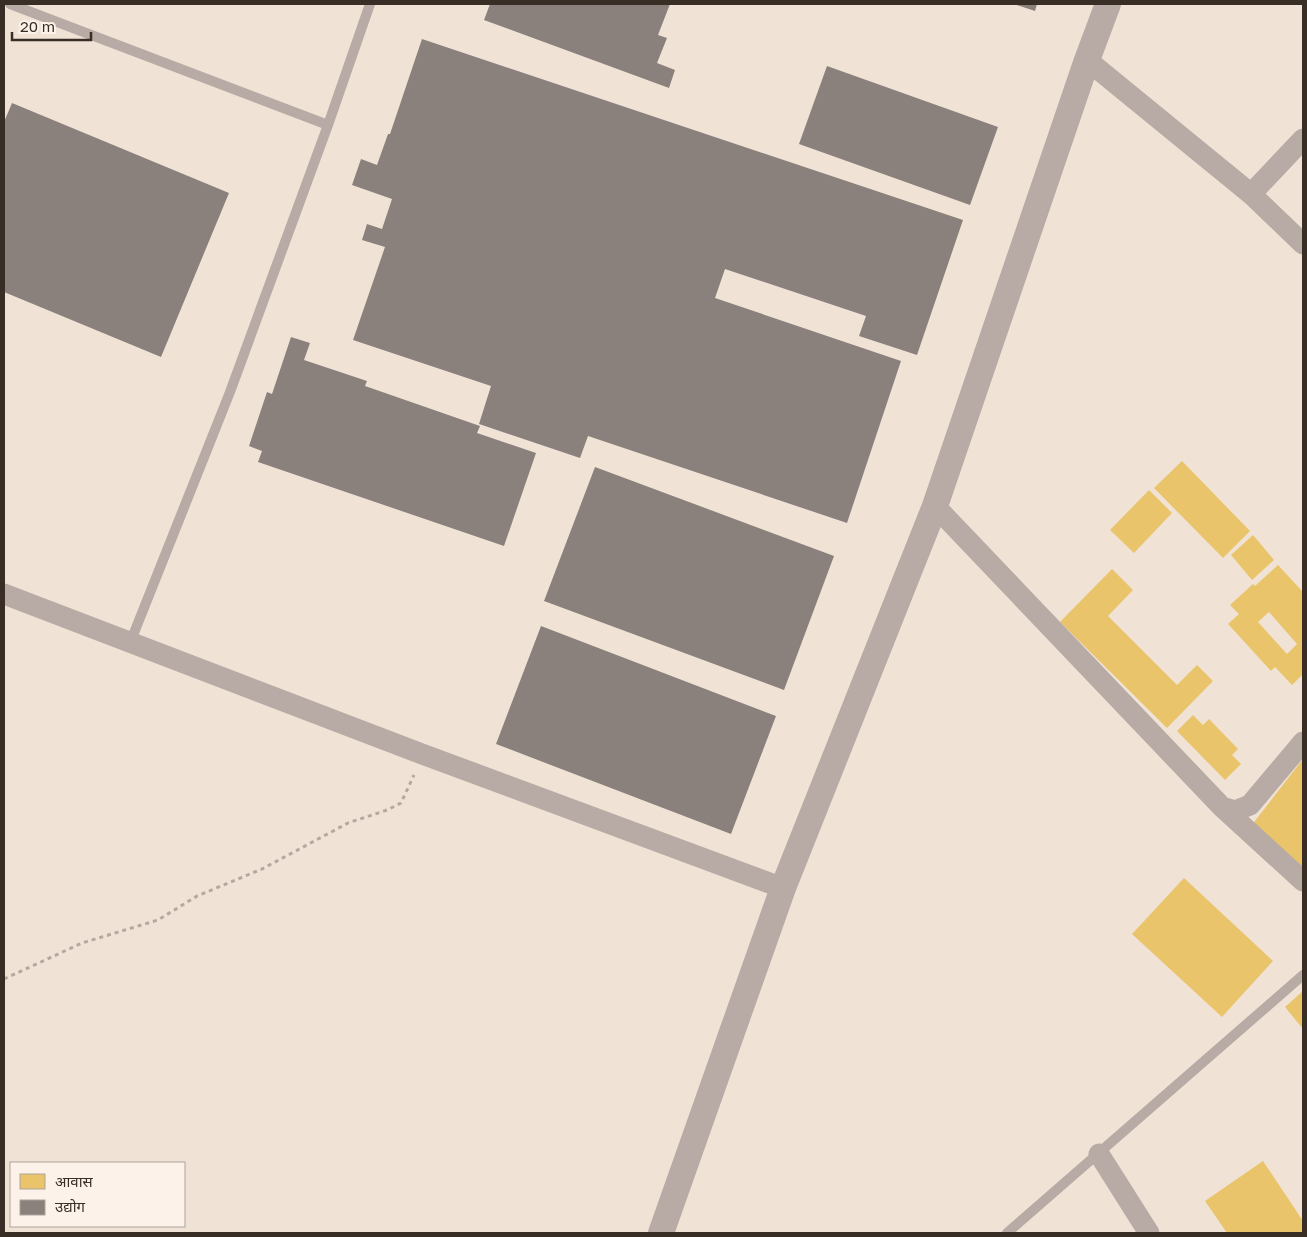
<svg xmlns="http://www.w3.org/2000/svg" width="1307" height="1237" font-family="'Golos Text','Noto Sans Devanagari',sans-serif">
<rect width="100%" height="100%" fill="#f0e3d6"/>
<path fill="#e9c46a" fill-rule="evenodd" d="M 1182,461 L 1250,531 L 1223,558 L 1154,488 Z
M 1149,490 L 1172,513 L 1134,553 L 1110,530 Z
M 1253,535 L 1274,560 L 1252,580 L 1231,555 Z
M 1278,565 L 1303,592 L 1303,674 L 1292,685 L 1275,667 L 1271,671 L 1228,624 L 1239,614 L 1230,605 L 1253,584 L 1255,586 ZM 1269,612 L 1297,644 L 1287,654 L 1258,622 Z
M 1112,569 L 1133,590 L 1108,616 L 1177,685 L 1197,665 L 1213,681 L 1167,728 L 1060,622 Z
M 1193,715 L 1203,725 L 1209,719 L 1238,749 L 1232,755 L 1241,764 L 1225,780 L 1177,731 Z
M 1303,759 L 1303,872 L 1251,826 Z
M 1184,878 L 1273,961 L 1222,1017 L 1132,934 Z
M 1303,991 L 1303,1029 L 1285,1007 Z
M 1263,1161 L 1303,1221 L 1303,1233 L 1227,1233 L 1205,1201 Z"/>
<path fill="#8a817c" d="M 490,4 L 670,4 L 658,35 L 667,38 L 657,63 L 675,70 L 669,88 L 484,20 Z
M 1014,4 L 1037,4 L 1035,11 Z
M 422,39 L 963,220 L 917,355 L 859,336 L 866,316 L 725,269 L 715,298 L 901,361 L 847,523 L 588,436 L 580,458 L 479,424 L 491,386 L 353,340 L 385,247 L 362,240 L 367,224 L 382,229 L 392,199 L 352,185 L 361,159 L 377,165 L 388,134 L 390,134 Z
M 827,66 L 998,127 L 970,205 L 799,144 Z
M 12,103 L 229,193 L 161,357 L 4,292 L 4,122 Z
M 291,337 L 310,343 L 304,360 L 367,381 L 365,386 L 480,426 L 477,433 L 536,453 L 504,546 L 258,462 L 262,451 L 249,446 L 267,392 L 272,394 Z
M 595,467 L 834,556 L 784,690 L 544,601 Z
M 541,626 L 776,716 L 731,834 L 496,744 Z"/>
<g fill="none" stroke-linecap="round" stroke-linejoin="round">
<path stroke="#b4a8a1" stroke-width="3" stroke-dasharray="4 4" stroke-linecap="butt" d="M 4,979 L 82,943 L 158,920 L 197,896 L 262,869 L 348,823 L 387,810 L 401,803 L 414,775"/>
<path stroke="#b8aaa4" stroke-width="10" d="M 10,4 L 328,125
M 130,643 L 230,392 L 328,125 L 370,4
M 1007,1233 L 1303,975"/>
<path stroke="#b8aaa4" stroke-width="21" d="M 1087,60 L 1251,194 L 1303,244
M 1251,194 L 1303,139
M 935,506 L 1222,807 L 1235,811 L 1250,805 L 1303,742
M 4,594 L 422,754 L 783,888
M 1222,807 L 1303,881
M 1099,1154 L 1149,1233"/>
<path stroke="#b8aaa4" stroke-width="26" d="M 661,1233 L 783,888 L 935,506 L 1087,60 L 1108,4"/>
</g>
<rect width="1307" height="1237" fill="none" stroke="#382e26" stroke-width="10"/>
<rect x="10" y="1162" width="175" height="65" fill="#fcf2e9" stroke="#aea49b"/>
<rect x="20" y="1174" width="25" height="15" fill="#e9c46a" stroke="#aea49b"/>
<text x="55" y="1187" font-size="15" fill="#382e26">आवास</text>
<rect x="20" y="1200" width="25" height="15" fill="#8a817c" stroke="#aea49b"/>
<text x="55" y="1212" font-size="15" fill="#382e26">उद्योग</text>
<path d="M12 32v8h79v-8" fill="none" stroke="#382e26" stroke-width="2.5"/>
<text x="20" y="32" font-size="15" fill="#382e26" stroke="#fcf2e9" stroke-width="4" paint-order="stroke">20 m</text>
</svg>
